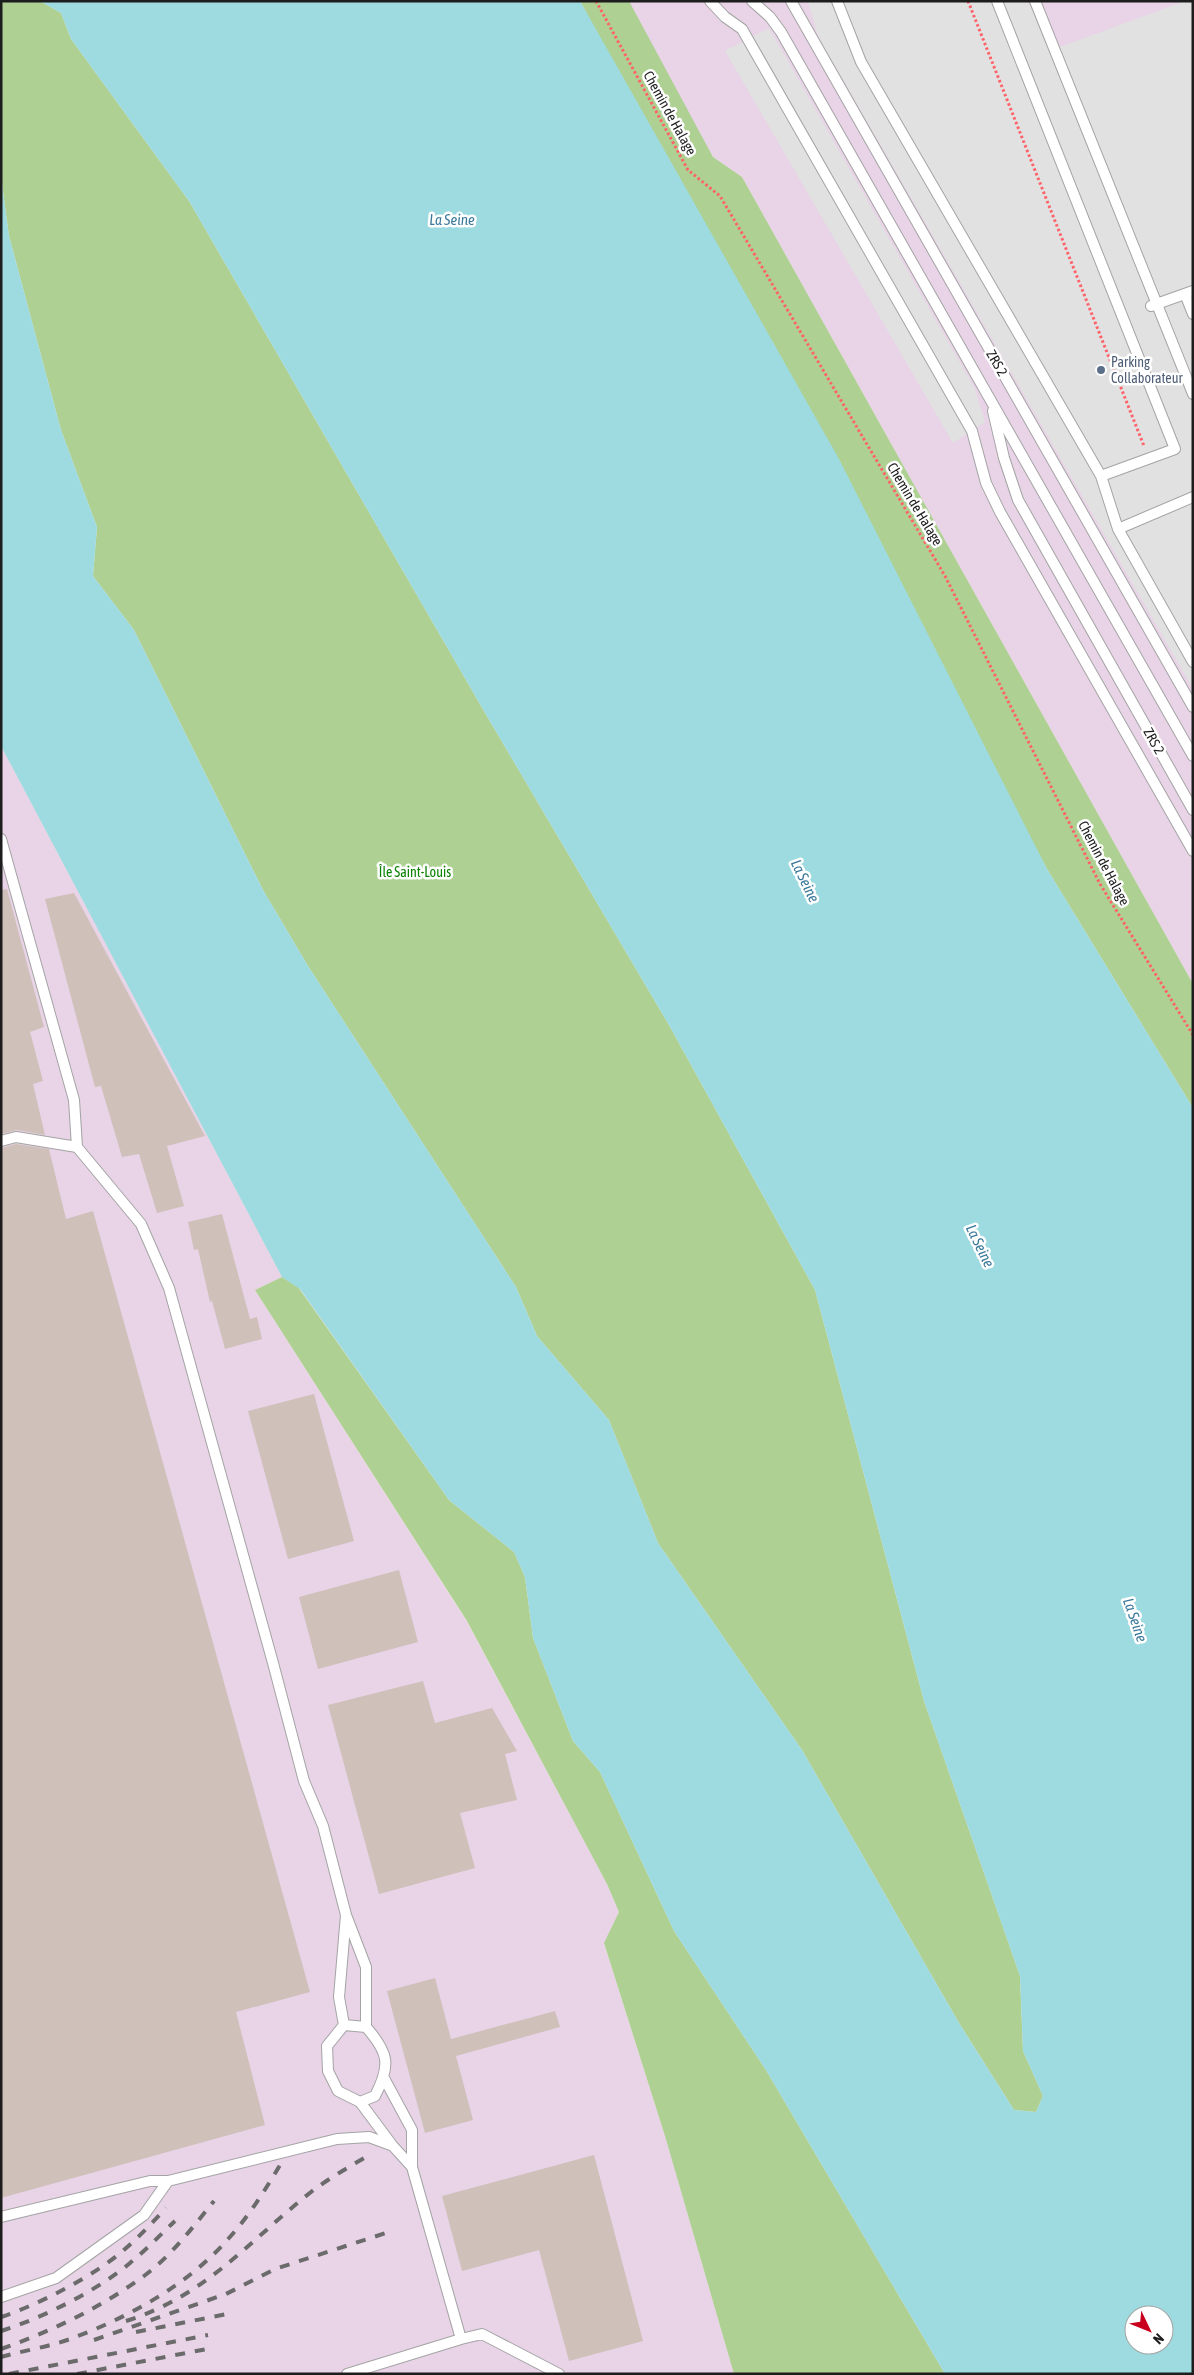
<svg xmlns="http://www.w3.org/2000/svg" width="1194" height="2375" font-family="'Asap Condensed',sans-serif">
<rect width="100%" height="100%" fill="#efe8e1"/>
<path fill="#e8d3e7" d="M 623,1 L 1193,1 L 1193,984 L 742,177 L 713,157 Z
M 1,746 L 282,1277 L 255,1290 L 467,1622 L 607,1884 L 619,1912 L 604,1944 L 665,2136 L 734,2374 L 1,2374 Z"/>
<path fill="#aed193" d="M 1,1 L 40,1 L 61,13 L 71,39 L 189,201 L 488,718 L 669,1025 L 815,1290 L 924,1701 L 1020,1976 L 1023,2051 L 1043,2096 L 1036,2112 L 1014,2110 L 959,2023 L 802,1750 L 658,1543 L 609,1420 L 537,1336 L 516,1287 L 308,966 L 263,890 L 134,630 L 93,576 L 97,527 L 61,430 L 9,236 L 1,177 Z
M 580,1 L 629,1 L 713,157 L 742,177 L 1193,984 L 1193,1108 L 1047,869 Z
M 282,1277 L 298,1287 L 449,1500 L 514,1552 L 525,1577 L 533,1638 L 573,1741 L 600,1772 L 674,1931 L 766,2070 L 945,2374 L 734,2374 L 665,2136 L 604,1943 L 619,1912 L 607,1884 L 467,1621 L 255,1290 Z"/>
<path fill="#e1e1e1" d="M 808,1 L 1028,1 L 1049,51 L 1185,1 L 1193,1 L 1193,689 L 818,36 Z
M 769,28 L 975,389 L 985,422 L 953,443 L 725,51 Z"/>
<path fill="#9edbe0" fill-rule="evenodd" d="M 40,1 L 580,1 L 839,459 L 1047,869 L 1193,1108 L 1193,2374 L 945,2374 L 766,2070 L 674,1931 L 600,1772 L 573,1741 L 533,1638 L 525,1577 L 514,1552 L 449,1500 L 300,1289 L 282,1277 L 1,746 L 1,177 L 9,236 L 61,430 L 97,527 L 93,576 L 134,630 L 263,890 L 308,966 L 516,1287 L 537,1336 L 609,1420 L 658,1543 L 802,1750 L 959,2023 L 1014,2110 L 1036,2112 L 1043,2096 L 1023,2051 L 1020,1976 L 924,1701 L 815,1290 L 669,1025 L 488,718 L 189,201 L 71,39 L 61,13 ZM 1134,2315 L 1164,2315 L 1164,2345 L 1134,2345 Z"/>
<path fill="#cfc0ba" d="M 7,889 L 44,1027 L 30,1032 L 43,1081 L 33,1084 L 45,1135 L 17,1130 L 1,1134 L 1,890 Z
M 74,893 L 205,1136 L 167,1146 L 184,1206 L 157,1213 L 139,1154 L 122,1157 L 101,1086 L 95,1087 L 45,899 Z
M 16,1144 L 49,1149 L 66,1219 L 93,1211 L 310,1992 L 236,2012 L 265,2125 L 1,2198 L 1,1148 Z
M 222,1214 L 250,1319 L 257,1317 L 262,1339 L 225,1349 L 212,1301 L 210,1302 L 198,1249 L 194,1250 L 188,1222 Z
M 314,1394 L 354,1541 L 288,1559 L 248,1411 Z
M 399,1570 L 418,1642 L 318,1669 L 299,1597 Z
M 423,1681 L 435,1723 L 492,1708 L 517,1751 L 505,1754 L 517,1800 L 460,1813 L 475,1868 L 379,1894 L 328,1705 Z
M 435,1978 L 451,2039 L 555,2011 L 560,2027 L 456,2056 L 473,2120 L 425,2133 L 387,1991 Z
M 594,2155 L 643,2341 L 569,2361 L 539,2250 L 462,2271 L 442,2196 Z"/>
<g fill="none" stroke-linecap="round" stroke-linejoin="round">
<defs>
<path id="service" d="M 710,1 L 725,17 L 742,29 L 972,431 L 986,483 L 1000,512 L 1193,851
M 752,1 L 770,17 L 781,32 L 1193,756
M 791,1 L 1193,707
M 837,1 L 861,62 L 1101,476 L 1175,449 L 997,1
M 1035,1 L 1193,394
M 1185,294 L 1193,314
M 1151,306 L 1193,291
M 993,411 L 1004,458 L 1018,500 L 1193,810
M 1101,476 L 1118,529 L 1193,662
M 1118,529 L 1193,497
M 1,839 L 74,1100 L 77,1147
M 1,1141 L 16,1137 L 77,1147 L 141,1224 L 169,1288 L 273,1663 L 304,1781 L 323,1826 L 346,1915
M 344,2025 L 339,1997 L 346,1915 L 366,1967 L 366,2027
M 360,2102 L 375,2096 C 391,2065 389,2053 366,2027 L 344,2025 L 327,2046 L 328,2071 L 338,2091 L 360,2102 L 392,2145 L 412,2167 L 412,2130 L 384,2078
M 412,2167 L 461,2339
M 168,2181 L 337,2139 L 369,2137 L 391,2145
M 1,2217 L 150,2181 L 168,2181 L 144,2215 L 56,2278 L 1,2297
M 347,2374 L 461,2339 L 482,2334 L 559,2374"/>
</defs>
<use href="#service" stroke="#a4a4a4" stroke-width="12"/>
<path stroke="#ff6268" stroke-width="3" stroke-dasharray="2.5 2.5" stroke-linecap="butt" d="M 596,1 L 688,170 L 720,196 L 945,576 L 1100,884 L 1193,1035
M 968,1 L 1144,446"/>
<use href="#service" stroke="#fff" stroke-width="10"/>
<path stroke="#6b6b6b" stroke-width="4" stroke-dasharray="10 10" stroke-linecap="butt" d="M 1,2317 C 38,2305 96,2275 125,2249 C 140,2236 153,2222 166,2208
M 126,2321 C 206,2296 249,2241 311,2192 C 328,2179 347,2168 366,2157
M 1,2331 C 42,2318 97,2291 130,2263 C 146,2250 160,2235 175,2221
M 136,2332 L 227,2314
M 94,2340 L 226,2294 L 275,2269 L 392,2231
M 1,2349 C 52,2331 100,2308 144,2276 C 171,2256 193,2227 214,2201
M 1,2357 C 26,2350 54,2346 78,2336 C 133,2315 190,2283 229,2238 C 250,2215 267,2187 283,2160
M 9,2374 L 208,2335
M 77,2374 L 212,2348"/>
</g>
<circle fill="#5c6f8a" stroke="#fff" stroke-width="2" cx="1101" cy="370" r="5"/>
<g text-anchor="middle" stroke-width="5" stroke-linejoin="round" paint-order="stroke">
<g font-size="14" fill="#1d1d1d" stroke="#fff">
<text transform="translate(670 113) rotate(61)" y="5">Chemin de Halage</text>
<text transform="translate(997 363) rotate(60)" y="5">ZRS 2</text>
<text transform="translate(915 504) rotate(59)" y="5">Chemin de Halage</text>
<text transform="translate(1154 741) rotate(61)" y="5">ZRS 2</text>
<text transform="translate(1104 863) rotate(62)" y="5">Chemin de Halage</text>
</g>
<g font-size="14" fill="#4e5e75" stroke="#fff" text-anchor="start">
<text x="1111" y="367">Parking<tspan x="1111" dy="16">Collaborateur</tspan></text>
</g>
<g font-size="14" fill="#0b8203" stroke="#fff">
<text x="415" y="877">Île Saint-Louis</text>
</g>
<g font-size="15" font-style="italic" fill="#3b799b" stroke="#fff">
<text x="452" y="225">La Seine</text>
<text transform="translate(805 881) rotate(64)" y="5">La Seine</text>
<text transform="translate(980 1246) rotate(64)" y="5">La Seine</text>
<text transform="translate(1135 1620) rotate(71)" y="5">La Seine</text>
</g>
</g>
<rect width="1194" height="2375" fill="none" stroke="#1d1d1d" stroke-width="5"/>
<g transform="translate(1149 2330) rotate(133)"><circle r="24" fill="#ffffff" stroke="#a5a5a5"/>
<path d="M0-4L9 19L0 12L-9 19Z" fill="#c9001d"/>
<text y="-8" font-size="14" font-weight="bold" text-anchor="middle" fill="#1d1d1d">N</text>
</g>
</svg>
